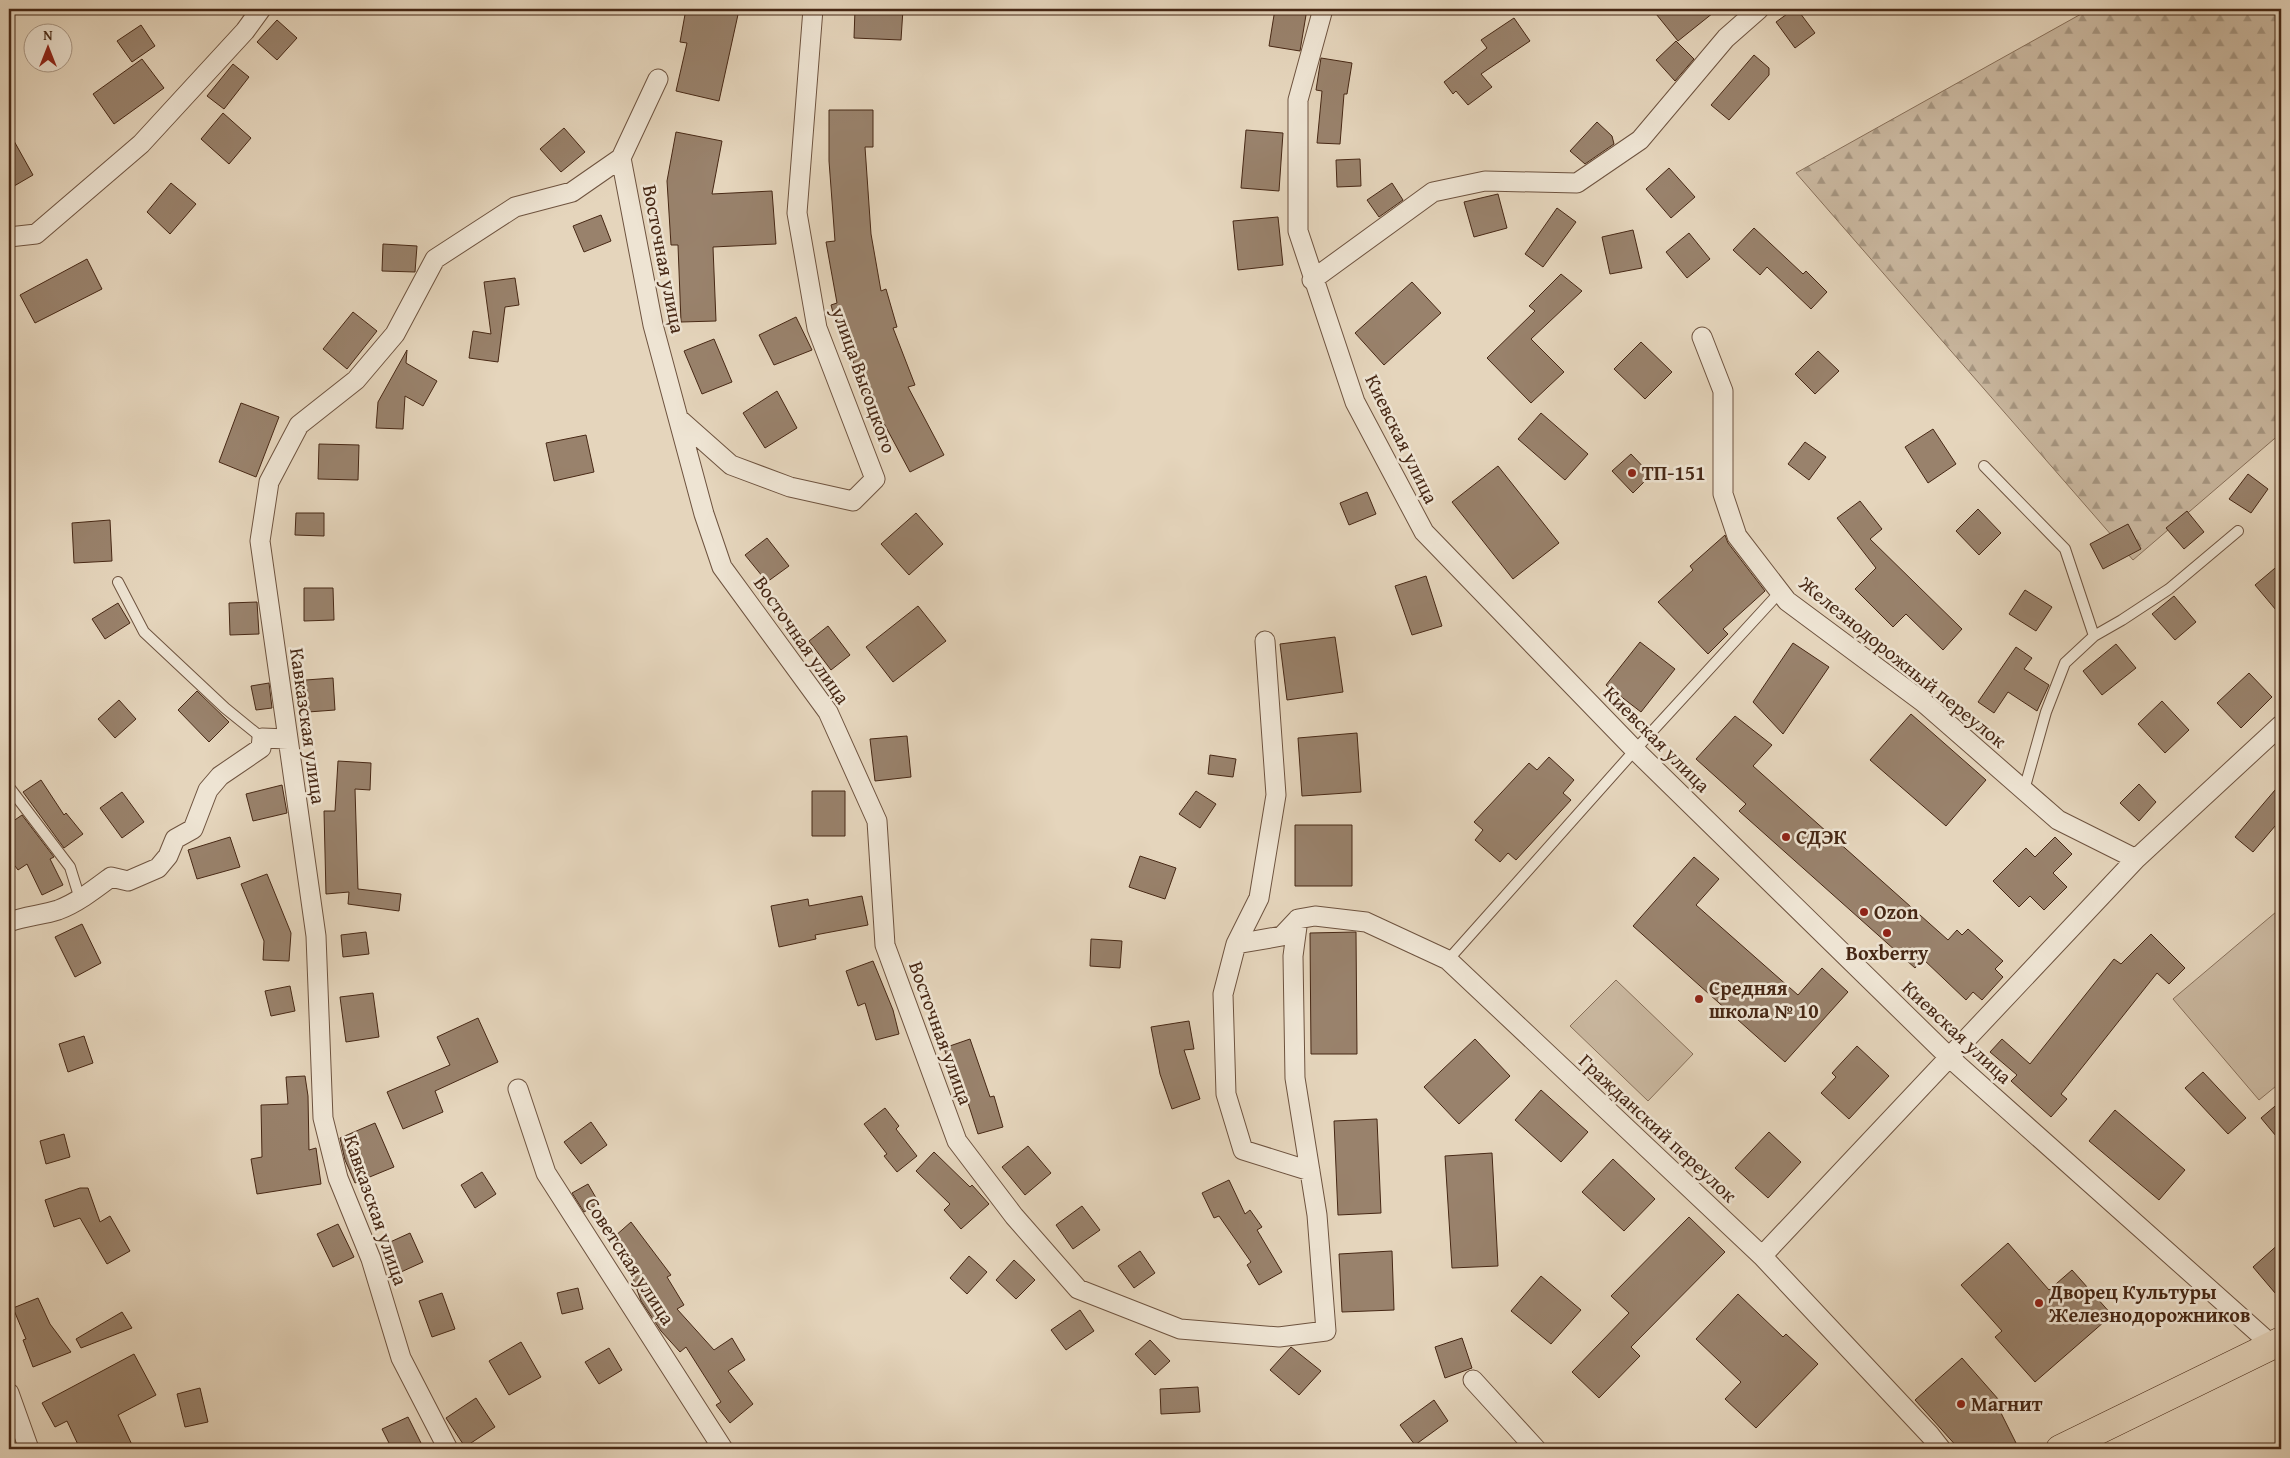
<svg xmlns="http://www.w3.org/2000/svg" width="2290" height="1458" font-family="'Gentium Book Plus',serif">
<defs>
<pattern id="forest-firs" width="22" height="20" patternUnits="userSpaceOnUse" patternTransform="scale(1.25)"><rect width="22" height="20" fill="#cab8a0"/><path d="M5 1l3.5 6h-7zM16 11l3.5 6h-7z" fill="#a69681"/></pattern>
</defs>
<rect width="100%" height="100%" fill="#e5d5bc"/>
<filter id="stains"><feTurbulence type="fractalNoise" baseFrequency=".004" numOctaves="4"/><feColorMatrix values="0 0 0 0 .2 0 0 0 0 .09 0 0 0 0 .02 0 0 0 .5 -.17"/></filter>
<radialGradient id="worn" r=".72"><stop offset=".6" stop-color="#630" stop-opacity="0"/><stop offset="1" stop-color="#630" stop-opacity=".3"/></radialGradient>
<path fill="url(#forest-firs)" stroke="#88705a" d="M 2090,9 L 2281,9 L 2281,433 L 2133,560 L 1796,173 Z"/>
<path fill="#cab8a0" stroke="#88705a" d="M 2276,912 L 2281,918 L 2281,1082 L 2259,1100 L 2173,999 Z
M 1616,980 L 1693,1054 L 1648,1101 L 1570,1026 Z"/>
<path fill="#99826c" stroke="#472815" d="M 686,9 L 739,10 L 719,101 L 676,91 L 687,43 L 680,42 Z
M 855,9 L 903,9 L 901,40 L 854,38 Z
M 1275,9 L 1307,9 L 1300,51 L 1269,46 Z
M 1652,9 L 1718,9 L 1678,41 Z
M 1794,9 L 1797,9 L 1815,33 L 1795,48 L 1776,22 Z
M 1514,18 L 1530,41 L 1481,74 L 1492,87 L 1468,105 L 1456,91 L 1453,94 L 1444,82 L 1487,48 L 1481,40 Z
M 277,20 L 297,38 L 277,60 L 257,42 Z
M 141,25 L 155,46 L 132,62 L 117,41 Z
M 1676,41 L 1694,59 L 1675,81 L 1656,60 Z
M 1754,55 L 1769,68 L 1769,75 L 1729,120 L 1711,105 Z
M 1321,58 L 1352,63 L 1347,94 L 1344,94 L 1340,144 L 1317,143 L 1322,91 L 1316,90 Z
M 142,59 L 164,88 L 114,124 L 93,94 Z
M 233,64 L 249,77 L 224,109 L 207,96 Z
M 829,110 L 873,110 L 873,147 L 865,147 L 871,234 L 881,291 L 886,289 L 897,327 L 893,328 L 915,385 L 908,387 L 944,455 L 910,472 L 872,401 L 869,402 L 845,341 L 841,342 L 831,305 L 837,303 L 826,242 L 835,241 L 829,161 Z
M 223,113 L 251,138 L 229,164 L 201,139 Z
M 1597,122 L 1612,136 L 1614,144 L 1585,164 L 1570,151 Z
M 564,128 L 585,152 L 561,172 L 540,149 Z
M 1246,130 L 1283,133 L 1279,191 L 1241,188 Z
M 9,132 L 33,175 L 9,189 Z
M 676,132 L 722,141 L 712,194 L 772,191 L 776,244 L 713,247 L 716,321 L 681,322 L 678,245 L 671,245 L 667,181 Z
M 1360,159 L 1361,186 L 1337,187 L 1336,160 Z
M 1669,168 L 1695,197 L 1671,218 L 1646,189 Z
M 171,183 L 196,204 L 170,234 L 147,212 Z
M 1392,183 L 1403,200 L 1379,217 L 1367,200 Z
M 1498,194 L 1507,228 L 1474,237 L 1464,202 Z
M 1557,208 L 1576,222 L 1543,267 L 1525,254 Z
M 601,215 L 611,241 L 584,252 L 573,226 Z
M 1278,217 L 1283,265 L 1238,270 L 1233,221 Z
M 1754,228 L 1803,274 L 1806,271 L 1827,292 L 1811,309 L 1767,267 L 1760,275 L 1733,250 Z
M 1633,230 L 1642,268 L 1610,274 L 1602,237 Z
M 1689,233 L 1710,259 L 1687,278 L 1666,252 Z
M 383,244 L 417,246 L 415,272 L 382,271 Z
M 87,259 L 102,289 L 35,323 L 20,295 Z
M 1561,274 L 1582,291 L 1531,339 L 1564,372 L 1531,403 L 1487,358 L 1535,311 L 1529,306 Z
M 515,278 L 519,305 L 505,307 L 498,362 L 469,358 L 473,331 L 491,334 L 484,282 Z
M 1412,282 L 1441,313 L 1384,365 L 1355,333 Z
M 353,312 L 377,331 L 347,369 L 323,349 Z
M 796,317 L 812,350 L 774,365 L 759,335 Z
M 714,339 L 732,382 L 702,394 L 684,351 Z
M 1641,342 L 1672,372 L 1645,399 L 1614,369 Z
M 407,350 L 406,363 L 437,381 L 423,406 L 405,396 L 403,429 L 376,428 L 378,402 Z
M 1818,351 L 1839,371 L 1815,394 L 1795,374 Z
M 777,391 L 797,428 L 765,448 L 743,413 Z
M 241,403 L 279,417 L 256,477 L 219,462 Z
M 1541,413 L 1588,454 L 1565,480 L 1518,439 Z
M 1933,429 L 1956,464 L 1928,483 L 1905,447 Z
M 586,435 L 594,472 L 554,481 L 546,443 Z
M 1805,442 L 1826,457 L 1809,480 L 1788,464 Z
M 319,444 L 359,445 L 358,480 L 318,479 Z
M 1631,454 L 1651,475 L 1633,493 L 1612,471 Z
M 1498,466 L 1559,543 L 1513,579 L 1452,502 Z
M 2248,474 L 2268,489 L 2251,513 L 2229,499 Z
M 1367,492 L 1376,514 L 1349,525 L 1340,503 Z
M 1860,501 L 1882,529 L 1870,539 L 1962,629 L 1943,650 L 1906,614 L 1893,627 L 1855,589 L 1876,568 L 1837,518 Z
M 1978,509 L 2001,533 L 1979,555 L 1956,531 Z
M 2187,511 L 2204,532 L 2184,549 L 2166,528 Z
M 296,513 L 324,513 L 324,536 L 295,535 Z
M 916,513 L 943,544 L 909,575 L 881,544 Z
M 110,520 L 112,561 L 74,563 L 72,523 Z
M 2128,524 L 2141,549 L 2103,569 L 2090,544 Z
M 1725,535 L 1728,543 L 1765,591 L 1723,629 L 1728,634 L 1708,654 L 1658,602 L 1693,570 L 1690,566 Z
M 767,538 L 789,566 L 767,582 L 745,555 Z
M 2281,563 L 2281,616 L 2255,585 Z
M 1426,576 L 1442,626 L 1412,635 L 1395,586 Z
M 304,588 L 333,588 L 334,620 L 304,621 Z
M 2025,590 L 2052,607 L 2036,631 L 2009,614 Z
M 2174,596 L 2196,622 L 2175,640 L 2152,614 Z
M 257,602 L 259,634 L 230,635 L 229,603 Z
M 118,603 L 130,623 L 105,639 L 92,619 Z
M 918,606 L 946,641 L 893,682 L 866,647 Z
M 828,626 L 850,655 L 831,670 L 809,641 Z
M 1335,637 L 1343,692 L 1287,700 L 1280,644 Z
M 1640,642 L 1675,669 L 1641,712 L 1606,685 Z
M 1793,643 L 1829,667 L 1783,734 L 1753,702 Z
M 2116,644 L 2136,668 L 2102,695 L 2083,671 Z
M 2016,647 L 2032,658 L 2024,669 L 2049,685 L 2037,711 L 2008,692 L 1994,713 L 1978,702 Z
M 2249,673 L 2272,697 L 2241,728 L 2217,703 Z
M 333,678 L 335,710 L 308,712 L 306,680 Z
M 269,683 L 272,708 L 256,710 L 251,686 Z
M 197,691 L 229,722 L 209,742 L 178,710 Z
M 119,700 L 136,719 L 115,738 L 98,719 Z
M 2162,701 L 2189,730 L 2165,753 L 2138,724 Z
M 1911,714 L 1986,780 L 1946,826 L 1870,760 Z
M 1735,716 L 1772,745 L 1753,766 L 1948,940 L 1957,930 L 1962,935 L 1968,929 L 2003,961 L 1995,969 L 2003,977 L 1982,1000 L 1973,992 L 1966,1000 L 1923,959 L 1915,968 L 1739,811 L 1746,804 L 1696,759 Z
M 1357,733 L 1361,792 L 1302,796 L 1298,738 Z
M 907,736 L 911,777 L 875,781 L 870,739 Z
M 1210,755 L 1236,759 L 1233,777 L 1208,774 Z
M 1549,757 L 1574,780 L 1563,793 L 1571,800 L 1516,860 L 1508,853 L 1500,862 L 1475,840 L 1483,830 L 1474,822 L 1529,763 L 1537,770 Z
M 338,761 L 371,763 L 370,790 L 355,789 L 358,889 L 401,894 L 399,911 L 348,904 L 349,892 L 326,894 L 324,811 L 335,811 Z
M 41,780 L 64,815 L 66,813 L 83,834 L 64,848 L 23,792 Z
M 2281,783 L 2281,819 L 2253,852 L 2235,837 Z
M 2139,784 L 2156,802 L 2139,821 L 2120,803 Z
M 282,785 L 287,813 L 253,821 L 246,794 Z
M 812,791 L 845,791 L 845,836 L 812,836 Z
M 1196,791 L 1216,804 L 1200,828 L 1179,814 Z
M 122,792 L 144,822 L 122,838 L 100,808 Z
M 22,815 L 54,857 L 50,859 L 63,885 L 42,895 L 27,864 L 18,870 L 9,858 L 9,824 Z
M 1295,825 L 1352,825 L 1352,886 L 1295,886 Z
M 230,837 L 240,867 L 197,879 L 188,850 Z
M 2055,837 L 2072,854 L 2053,873 L 2067,887 L 2044,910 L 2030,896 L 2019,907 L 1993,881 L 2026,848 L 2035,857 Z
M 1140,856 L 1176,868 L 1165,899 L 1129,887 Z
M 1694,857 L 1719,879 L 1696,905 L 1798,995 L 1822,968 L 1848,992 L 1785,1062 L 1633,926 Z
M 267,874 L 291,933 L 289,961 L 263,960 L 264,941 L 241,884 Z
M 862,896 L 868,925 L 815,935 L 816,939 L 779,947 L 771,906 L 808,899 L 809,906 Z
M 82,924 L 101,963 L 75,977 L 55,937 Z
M 366,932 L 369,954 L 343,957 L 341,935 Z
M 1356,932 L 1357,1054 L 1311,1054 L 1310,933 Z
M 2151,934 L 2185,968 L 2169,984 L 2157,973 L 2061,1094 L 2067,1099 L 2051,1117 L 2011,1081 L 2017,1075 L 1990,1052 L 2002,1039 L 2030,1064 L 2114,959 L 2121,964 Z
M 1091,939 L 1122,941 L 1120,968 L 1090,966 Z
M 873,961 L 893,1010 L 899,1034 L 876,1040 L 865,1003 L 858,1006 L 846,971 Z
M 290,986 L 295,1011 L 271,1016 L 265,991 Z
M 373,993 L 379,1037 L 346,1042 L 340,997 Z
M 478,1018 L 498,1062 L 435,1091 L 443,1112 L 403,1129 L 387,1092 L 450,1065 L 437,1037 Z
M 1189,1021 L 1194,1049 L 1184,1050 L 1200,1099 L 1172,1109 L 1160,1074 L 1151,1027 Z
M 84,1036 L 93,1063 L 68,1072 L 59,1044 Z
M 970,1039 L 990,1097 L 994,1096 L 1003,1127 L 978,1134 L 959,1075 L 954,1077 L 944,1048 Z
M 1475,1039 L 1510,1076 L 1459,1124 L 1424,1087 Z
M 1857,1046 L 1889,1076 L 1849,1119 L 1821,1093 L 1836,1077 L 1832,1073 Z
M 2203,1072 L 2246,1118 L 2228,1134 L 2185,1088 Z
M 305,1076 L 308,1096 L 309,1150 L 316,1148 L 321,1184 L 257,1194 L 251,1159 L 262,1157 L 261,1105 L 288,1104 L 286,1077 Z
M 1541,1090 L 1588,1132 L 1561,1162 L 1515,1120 Z
M 2281,1101 L 2281,1142 L 2261,1118 Z
M 885,1108 L 899,1126 L 896,1129 L 917,1156 L 897,1172 L 884,1156 L 887,1154 L 864,1124 Z
M 2115,1110 L 2185,1170 L 2159,1200 L 2089,1141 Z
M 1377,1119 L 1381,1213 L 1338,1215 L 1334,1121 Z
M 591,1122 L 607,1145 L 581,1164 L 564,1142 Z
M 375,1123 L 394,1167 L 355,1183 L 345,1160 L 340,1138 Z
M 1769,1132 L 1801,1162 L 1768,1198 L 1735,1168 Z
M 64,1134 L 70,1157 L 46,1164 L 40,1141 Z
M 1028,1146 L 1051,1173 L 1025,1195 L 1002,1167 Z
M 934,1152 L 970,1187 L 972,1185 L 989,1204 L 961,1229 L 944,1210 L 950,1204 L 916,1171 Z
M 1492,1153 L 1498,1266 L 1452,1268 L 1445,1156 Z
M 1613,1159 L 1655,1199 L 1624,1231 L 1582,1192 Z
M 482,1172 L 496,1194 L 475,1208 L 461,1185 Z
M 1229,1180 L 1245,1214 L 1250,1210 L 1262,1227 L 1257,1230 L 1282,1272 L 1259,1285 L 1247,1265 L 1251,1262 L 1219,1216 L 1214,1218 L 1202,1193 Z
M 588,1184 L 599,1203 L 584,1212 L 572,1193 Z
M 80,1188 L 88,1188 L 100,1222 L 110,1216 L 130,1251 L 107,1264 L 80,1218 L 54,1227 L 45,1200 Z
M 1082,1206 L 1100,1230 L 1073,1249 L 1056,1225 Z
M 1689,1217 L 1725,1252 L 1631,1347 L 1640,1356 L 1599,1398 L 1572,1372 L 1629,1313 L 1611,1296 Z
M 631,1222 L 671,1275 L 667,1277 L 684,1305 L 677,1309 L 714,1350 L 732,1338 L 745,1360 L 728,1371 L 753,1404 L 730,1423 L 716,1405 L 721,1402 L 686,1347 L 680,1352 L 661,1331 L 641,1301 L 627,1261 L 631,1258 L 614,1237 Z
M 338,1224 L 354,1257 L 333,1267 L 317,1234 Z
M 410,1233 L 423,1262 L 401,1272 L 388,1243 Z
M 2281,1242 L 2281,1300 L 2253,1267 Z
M 2008,1243 L 2049,1290 L 2072,1270 L 2112,1315 L 2035,1382 L 1995,1337 L 2002,1331 L 1961,1285 Z
M 1140,1251 L 1155,1273 L 1134,1288 L 1118,1266 Z
M 1392,1251 L 1394,1310 L 1342,1312 L 1339,1254 Z
M 969,1256 L 987,1272 L 967,1294 L 950,1278 Z
M 1014,1260 L 1035,1280 L 1016,1299 L 996,1280 Z
M 1541,1276 L 1581,1310 L 1551,1344 L 1511,1311 Z
M 578,1288 L 583,1309 L 562,1314 L 557,1293 Z
M 442,1293 L 455,1329 L 432,1337 L 419,1301 Z
M 1738,1294 L 1783,1337 L 1786,1334 L 1818,1364 L 1756,1428 L 1725,1399 L 1741,1382 L 1696,1339 Z
M 38,1298 L 50,1324 L 71,1352 L 33,1367 L 23,1340 L 26,1339 L 13,1308 Z
M 1080,1310 L 1094,1331 L 1066,1350 L 1051,1330 Z
M 122,1312 L 132,1328 L 81,1348 L 76,1339 Z
M 1462,1338 L 1472,1368 L 1445,1378 L 1435,1347 Z
M 1150,1340 L 1170,1361 L 1155,1375 L 1135,1354 Z
M 521,1342 L 541,1377 L 509,1395 L 489,1361 Z
M 1291,1347 L 1321,1371 L 1299,1395 L 1270,1370 Z
M 609,1348 L 622,1370 L 599,1384 L 585,1362 Z
M 134,1354 L 156,1395 L 118,1415 L 134,1449 L 80,1449 L 67,1421 L 55,1427 L 42,1403 Z
M 1962,1358 L 2006,1408 L 2001,1413 L 2019,1449 L 1959,1449 L 1915,1400 Z
M 1198,1387 L 1200,1412 L 1161,1414 L 1160,1389 Z
M 200,1388 L 208,1422 L 185,1427 L 177,1394 Z
M 476,1398 L 495,1427 L 465,1447 L 446,1418 Z
M 1434,1400 L 1448,1421 L 1415,1445 L 1400,1425 Z
M 408,1417 L 424,1449 L 392,1449 L 382,1429 Z"/>
<g fill="none" stroke-linecap="round" stroke-linejoin="round">
<defs>
<path id="service" d="M 1984,466 L 2065,549 L 2094,636
M 118,582 L 144,632 L 225,708 L 262,738
M 9,787 L 70,867 L 80,899
M 2024,790 L 2046,712 L 2065,663 L 2094,636 L 2122,620 L 2169,589 L 2238,531
M 1448,960 L 1635,750 L 1780,592"/>
<path id="minor" d="M 1323,9 L 1298,100 L 1298,231 L 1355,402 L 1424,532 L 1635,750 L 1950,1058 L 2273,1346
M 658,79 L 621,158 L 653,325 L 704,514 L 722,567 L 828,712 L 877,821 L 885,945 L 957,1141 L 1014,1216 L 1078,1289 L 1180,1329 L 1279,1337 L 1326,1331 L 1317,1215 L 1295,1078 L 1293,956 L 1298,919 L 1315,916 L 1366,922 L 1448,960 L 1762,1256 L 1930,1435 L 1941,1449
M 9,237 L 36,234 L 141,144 L 245,31 L 261,9
M 1312,280 L 1433,192 L 1485,181 L 1577,183 L 1640,140 L 1726,38 L 1759,9
M 1702,337 L 1723,391 L 1723,494 L 1737,536 L 1787,601 L 1923,702 L 2058,820 L 2136,859
M 678,418 L 731,465 L 790,487 L 853,501 L 875,479 L 817,328 L 797,213 L 813,9
M 1265,641 L 1276,795 L 1259,898 L 1236,944 L 1282,936 L 1298,919
M 9,922 C 25,916 43,915 58,910 C 77,903 95,889 111,877 L 128,881 L 158,868 L 168,856 L 175,839 L 193,829 L 208,790 L 220,776 L 261,748 L 262,738 L 288,739
M 1236,944 L 1223,994 L 1226,1094 L 1243,1150 L 1310,1171
M 518,1089 L 546,1173 L 723,1449
M 1762,1256 L 2136,859 L 2281,725
M 1473,1380 L 1536,1449
M 9,1393 L 29,1449
M 448,1449 L 401,1358 L 371,1259 L 338,1178 L 323,1118 L 316,936 L 260,541 L 269,482 L 299,425 L 356,380 L 395,334 L 435,259 L 515,207 L 572,192 L 621,158"/>
<path id="primary" d="M 2060,1449 L 2281,1341"/>
</defs>
<use href="#service" stroke="#6e533f" stroke-width="12"/>
<use href="#minor" stroke="#6e533f" stroke-width="21"/>
<use href="#primary" stroke="#472815" stroke-width="29"/>
<use href="#service" stroke="#eee4d3" stroke-width="10"/>
<use href="#minor" stroke="#eee4d3" stroke-width="19"/>
<use href="#primary" stroke="#e5d5bc" stroke-width="28"/>
</g>
<g fill="#8f2418" stroke="#eee4d3" stroke-width="2">
<circle cx="1632" cy="473" r="5"/>
<circle cx="1786" cy="837" r="5"/>
<circle cx="1864" cy="912" r="5"/>
<circle cx="1887" cy="933" r="5"/>
<circle cx="1699" cy="999" r="5"/>
<circle cx="2039" cy="1303" r="5"/>
<circle cx="1961" cy="1404" r="5"/>
</g>
<g text-anchor="middle" stroke-width="5" stroke-linejoin="round" paint-order="stroke">
<g font-size="20" fill="#472815" stroke="#eee4d3">
<text transform="translate(664 259) rotate(79)" y="7">Восточная улица</text>
<text transform="translate(864 380) rotate(70)" y="7">улица Высоцкого</text>
<text transform="translate(1402 439) rotate(64)" y="7">Киевская улица</text>
<text transform="translate(802 640) rotate(55)" y="7">Восточная улица</text>
<text transform="translate(1903 662) rotate(39)" y="7">Железнодорожный переулок</text>
<text transform="translate(308 726) rotate(82)" y="7">Кавказская улица</text>
<text transform="translate(1657 739) rotate(45)" y="7">Киевская улица</text>
<text transform="translate(1957 1032) rotate(43)" y="7">Киевская улица</text>
<text transform="translate(941 1033) rotate(70)" y="7">Восточная улица</text>
<text transform="translate(1658 1128) rotate(43)" y="7">Гражданский переулок</text>
<text transform="translate(376 1210) rotate(71)" y="7">Кавказская улица</text>
<text transform="translate(630 1261) rotate(57)" y="7">Советская улица</text>
</g>
<g font-size="20" font-weight="bold" fill="#472815" stroke="#eee4d3" text-anchor="start">
<text x="1642" y="480">ТП-151</text>
<text x="1796" y="844">СДЭК</text>
<text x="1874" y="919">Ozon</text>
<text x="1887" y="960" text-anchor="middle">Boxberry</text>
<text x="1709" y="995">Средняя<tspan x="1709" dy="23">школа № 10</tspan></text>
<text x="2049" y="1299">Дворец Культуры<tspan x="2049" dy="23">Железнодорожников</tspan></text>
<text x="1971" y="1411">Магнит</text>
</g>
</g>
<rect width="2290" height="1458" fill="none" stroke="#e5d5bc" stroke-width="30"/>
<rect x="10" y="10" width="2270" height="1438" fill="none" stroke="#472815" stroke-width="2.5"/>
<rect x="15" y="15" width="2260" height="1428" fill="none" stroke="#472815"/>
<g transform="translate(48 48)"><circle r="24" fill="#eee4d3" stroke="#ab9987"/>
<path d="M0-4L9 19L0 12L-9 19Z" fill="#8f2418"/>
<text y="-8" font-size="14" font-weight="bold" text-anchor="middle" fill="#472815">N</text>
</g>
<rect width="100%" height="100%" filter="url(#stains)"/>
<rect width="100%" height="100%" fill="url(#worn)"/>
</svg>
